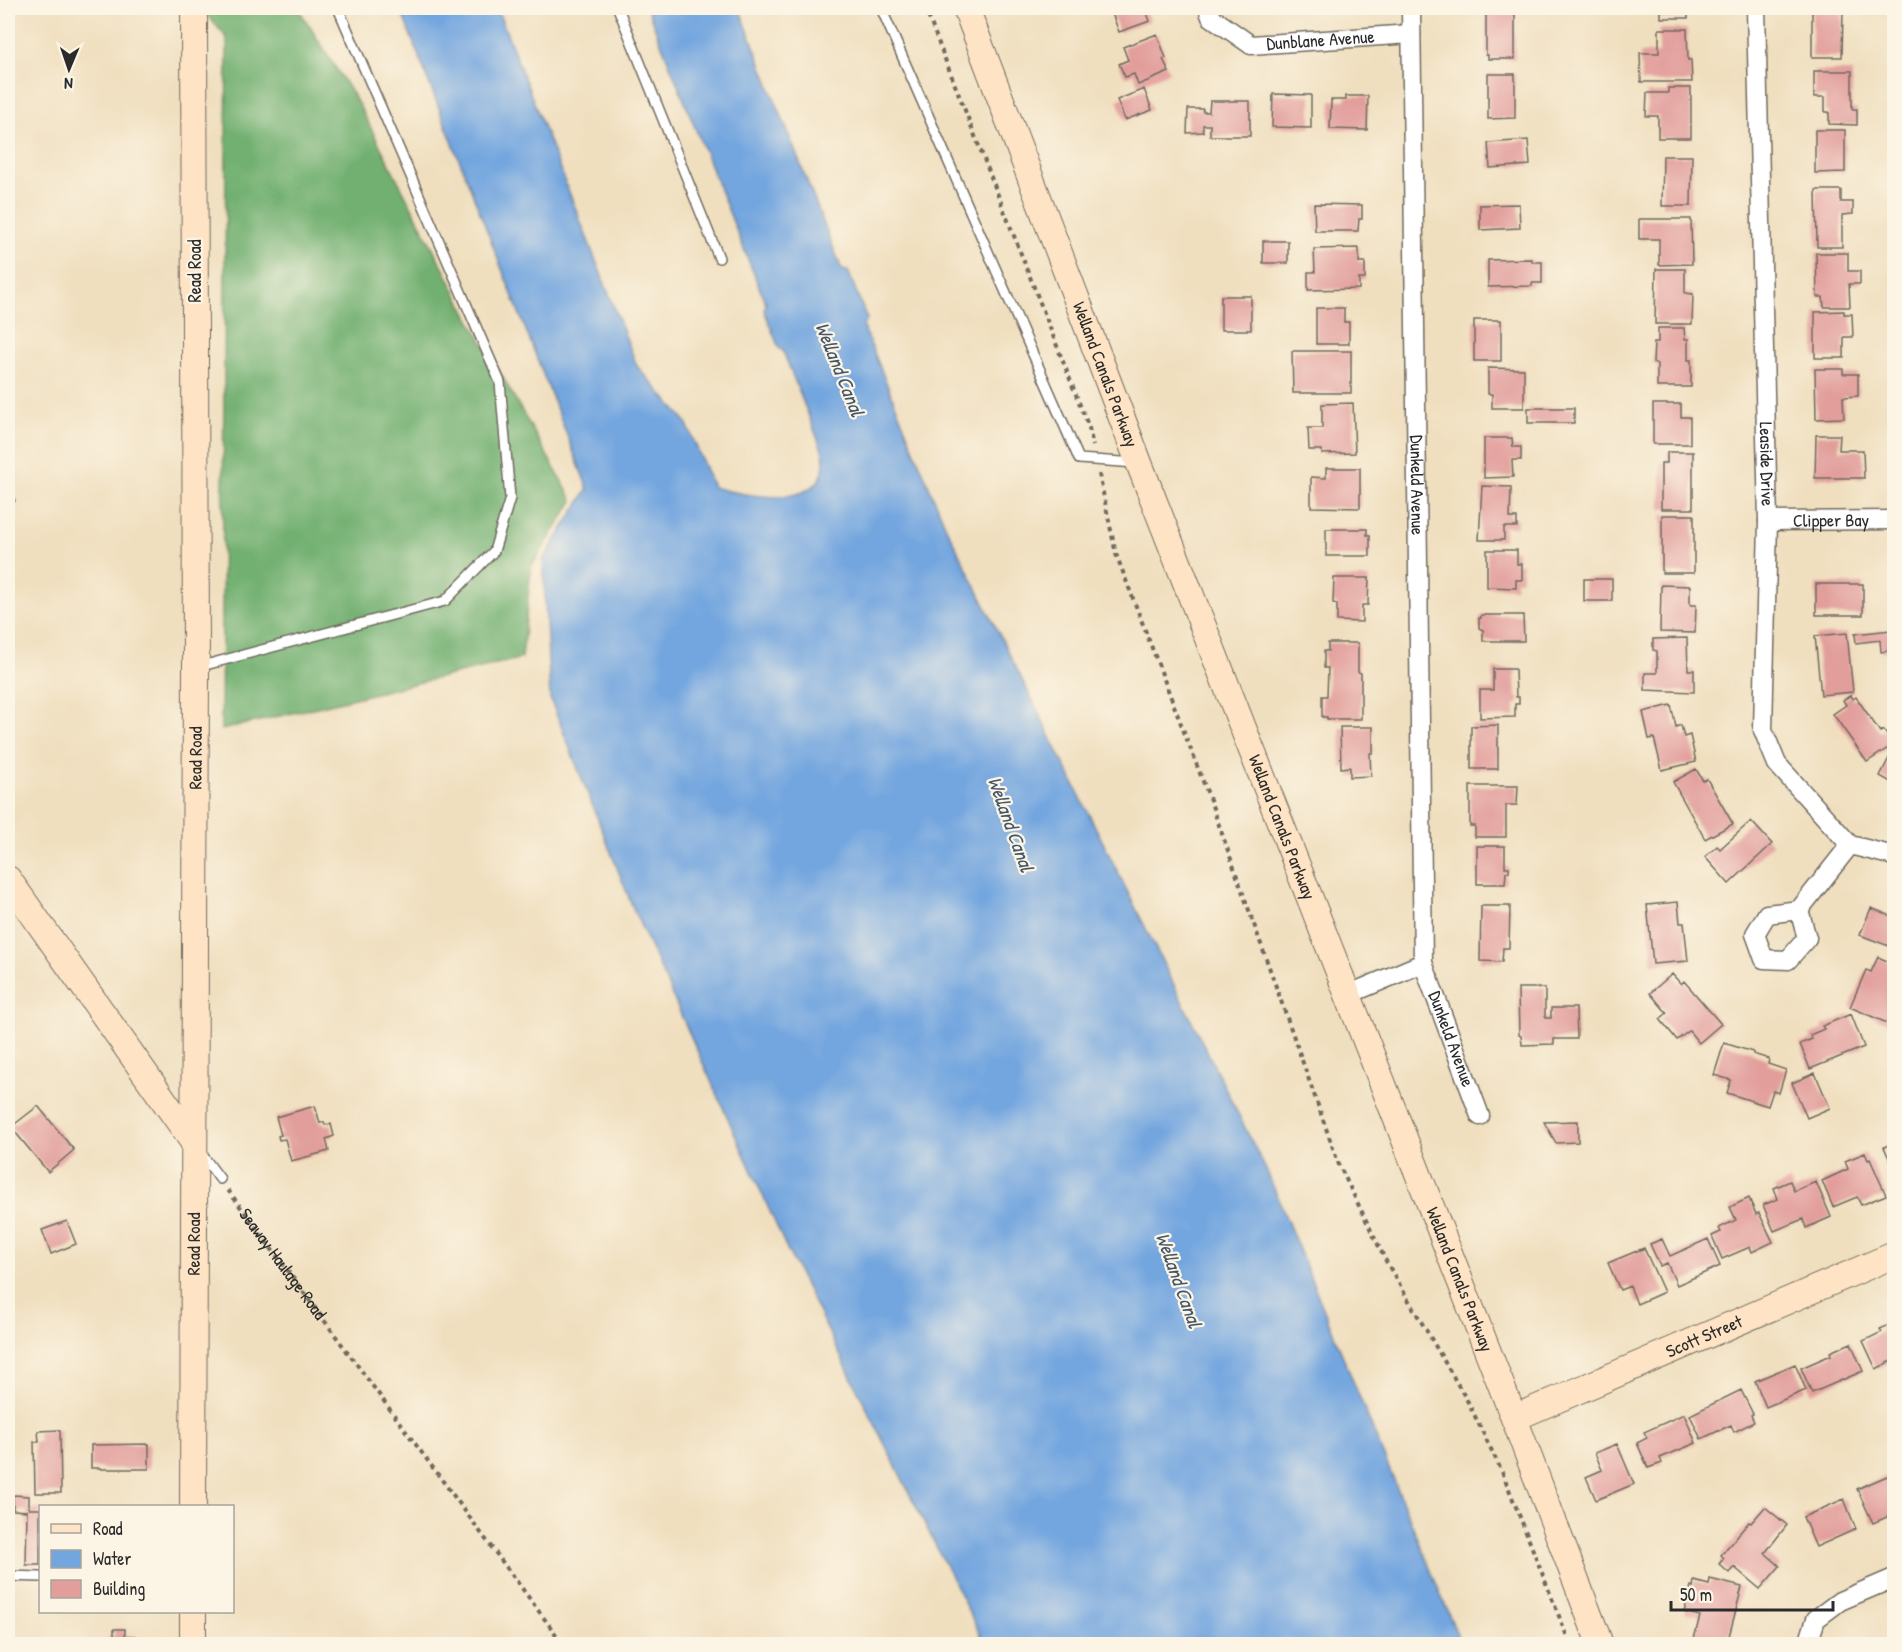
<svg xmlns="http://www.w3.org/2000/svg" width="1902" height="1652" font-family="'Patrick Hand',sans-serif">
<rect width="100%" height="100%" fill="#fcf5e5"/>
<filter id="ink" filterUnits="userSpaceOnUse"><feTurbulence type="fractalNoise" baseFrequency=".0167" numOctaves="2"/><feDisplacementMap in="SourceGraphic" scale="12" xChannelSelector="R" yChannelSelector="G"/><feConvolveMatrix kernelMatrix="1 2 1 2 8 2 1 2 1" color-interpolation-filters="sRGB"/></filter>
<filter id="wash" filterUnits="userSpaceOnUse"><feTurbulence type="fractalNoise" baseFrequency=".008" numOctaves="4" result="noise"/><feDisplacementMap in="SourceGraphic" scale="24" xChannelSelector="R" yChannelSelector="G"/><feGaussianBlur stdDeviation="1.35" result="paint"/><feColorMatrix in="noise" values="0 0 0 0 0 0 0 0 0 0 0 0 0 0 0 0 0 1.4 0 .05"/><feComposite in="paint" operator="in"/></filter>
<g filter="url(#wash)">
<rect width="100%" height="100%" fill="#f0dfbf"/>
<path fill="#72b071" stroke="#4e6e4e" stroke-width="1.5" d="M 201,8 L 298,8 L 359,105 L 469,318 L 573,501 L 531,567 L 522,658 L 221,730 L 227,38 Z"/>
<path fill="#73a6df" stroke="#4f6885" stroke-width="1.5" d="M 400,8 L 497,8 L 637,366 L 686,422 L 713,487 C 746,497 834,513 823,452 L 783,351 L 779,348 L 764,310 L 766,304 L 647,8 L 739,8 L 842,270 L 848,271 L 867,319 L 863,326 L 945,525 L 1268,1174 L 1461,1644 L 985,1644 L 787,1249 L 635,913 L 550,698 L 543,560 L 588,489 Z"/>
<g id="blocks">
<path fill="#e29e9b" d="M 1110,8 L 1145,8 L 1150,21 L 1119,32 Z
M 1661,8 L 1688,8 L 1688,18 L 1661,18 Z
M 1812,11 L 1843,11 L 1842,57 L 1812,57 Z
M 1486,14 L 1515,14 L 1515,59 L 1488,59 L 1488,55 L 1486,55 Z
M 1659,29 L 1687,29 L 1688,60 L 1691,60 L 1692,82 L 1641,82 L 1640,53 L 1659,53 Z
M 1157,34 L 1166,58 L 1163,59 L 1169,72 L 1138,85 L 1134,74 L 1125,77 L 1119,64 L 1128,60 L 1123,47 Z
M 1814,71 L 1852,71 L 1852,109 L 1857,109 L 1857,125 L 1829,124 L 1829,112 L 1825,112 L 1825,97 L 1814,97 Z
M 1488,74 L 1515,74 L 1515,118 L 1488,119 Z
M 1668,88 L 1691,88 L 1691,138 L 1658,138 L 1658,116 L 1646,116 L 1647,93 L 1668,93 Z
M 1144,89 L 1152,110 L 1125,120 L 1117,100 Z
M 1273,94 L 1311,95 L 1311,128 L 1272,127 Z
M 1346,96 L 1368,96 L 1367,130 L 1330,129 L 1331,100 L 1346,100 Z
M 1210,101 L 1250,101 L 1250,136 L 1210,136 L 1210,125 L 1203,125 L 1203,132 L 1187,133 L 1188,109 L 1203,109 L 1203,112 L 1209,112 Z
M 1815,130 L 1845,130 L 1845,172 L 1815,173 Z
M 1528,140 L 1530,165 L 1490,168 L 1488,143 Z
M 1663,156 L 1692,156 L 1691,206 L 1662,206 Z
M 1816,190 L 1841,190 L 1841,202 L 1853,202 L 1853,214 L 1842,215 L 1842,247 L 1817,247 Z
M 1314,204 L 1362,205 L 1362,219 L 1359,219 L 1358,231 L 1315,231 Z
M 1519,204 L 1520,228 L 1480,230 L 1480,205 Z
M 1639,219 L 1691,219 L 1692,264 L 1659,265 L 1659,239 L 1639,239 Z
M 1263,241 L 1288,241 L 1288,263 L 1263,263 Z
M 1359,248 L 1359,262 L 1365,262 L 1365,279 L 1359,279 L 1359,289 L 1308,290 L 1308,272 L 1315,272 L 1314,249 Z
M 1816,253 L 1848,253 L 1848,271 L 1860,271 L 1860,284 L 1849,284 L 1850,307 L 1824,307 L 1823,297 L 1817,297 Z
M 1532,259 L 1532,262 L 1542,262 L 1542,283 L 1532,283 L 1532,286 L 1488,287 L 1488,260 Z
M 1656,269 L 1685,269 L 1685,293 L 1693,294 L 1692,324 L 1655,324 Z
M 1221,296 L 1251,296 L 1251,330 L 1221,330 Z
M 1316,308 L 1344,308 L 1344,322 L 1349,322 L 1349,344 L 1316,344 Z
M 1844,311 L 1844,314 L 1852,314 L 1853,337 L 1844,337 L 1844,358 L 1815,358 L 1815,312 Z
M 1474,320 L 1501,320 L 1501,361 L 1474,361 Z
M 1658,328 L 1684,328 L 1685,339 L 1688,339 L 1688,360 L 1691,360 L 1691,387 L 1657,387 L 1657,364 L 1653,363 L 1654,342 L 1658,342 Z
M 1292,351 L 1351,351 L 1351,393 L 1293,393 Z
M 1488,368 L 1524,369 L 1524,408 L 1492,408 L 1492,394 L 1488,394 Z
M 1815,369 L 1843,369 L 1843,374 L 1858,374 L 1858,396 L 1843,397 L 1844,418 L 1816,419 Z
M 1353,403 L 1355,453 L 1322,454 L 1322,450 L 1309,450 L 1308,428 L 1322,428 L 1322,404 Z
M 1653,404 L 1681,404 L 1681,417 L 1690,417 L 1690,444 L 1653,444 Z
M 1528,408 L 1574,408 L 1574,423 L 1528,423 Z
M 1816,435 L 1840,435 L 1839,450 L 1863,450 L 1864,478 L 1815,478 Z
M 1484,438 L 1512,438 L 1513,447 L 1521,447 L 1521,460 L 1512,460 L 1513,477 L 1484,478 Z
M 1667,452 L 1693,452 L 1693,509 L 1661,509 L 1661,463 L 1667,463 Z
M 1326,468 L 1360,468 L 1360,508 L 1311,507 L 1311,477 L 1326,478 Z
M 8,482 L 15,501 L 8,504 Z
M 1482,486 L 1511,487 L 1510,518 L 1517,518 L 1517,527 L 1504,527 L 1504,540 L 1479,540 Z
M 1662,515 L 1694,515 L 1694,573 L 1662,573 Z
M 1326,529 L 1367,529 L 1367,535 L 1370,535 L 1370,556 L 1326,556 Z
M 1487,550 L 1517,550 L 1517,564 L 1522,564 L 1522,580 L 1516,580 L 1516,588 L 1487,587 Z
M 1334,578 L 1369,578 L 1368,605 L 1362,605 L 1362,622 L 1337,621 L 1337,604 L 1333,603 Z
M 1584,579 L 1612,579 L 1612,601 L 1584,601 Z
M 1816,584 L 1863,584 L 1863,615 L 1816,615 Z
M 1661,585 L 1690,586 L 1690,605 L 1696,605 L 1695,633 L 1660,632 Z
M 1481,615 L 1523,615 L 1524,641 L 1483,641 L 1483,630 L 1479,628 L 1479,618 L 1481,618 Z
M 1891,630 L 1893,650 L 1881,652 L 1880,640 L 1856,643 L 1855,634 Z
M 1847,633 L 1853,692 L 1821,695 L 1815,636 Z
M 1687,638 L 1688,670 L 1694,670 L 1694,692 L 1645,690 L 1645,673 L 1657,673 L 1657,651 L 1653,650 L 1653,639 Z
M 1328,643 L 1358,643 L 1358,672 L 1361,673 L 1361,719 L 1327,719 L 1327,717 L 1322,717 L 1322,696 L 1327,696 L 1328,668 L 1324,668 L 1324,651 L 1328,651 Z
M 1493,669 L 1515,669 L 1516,697 L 1519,697 L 1519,704 L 1515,704 L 1515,717 L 1480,718 L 1480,690 L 1493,690 Z
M 1851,695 L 1853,699 L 1856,697 L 1880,732 L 1884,730 L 1892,741 L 1889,743 L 1891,746 L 1867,762 L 1833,714 L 1846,705 L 1843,700 Z
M 1671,705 L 1676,727 L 1681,725 L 1684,737 L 1690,735 L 1696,762 L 1662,770 L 1654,738 L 1649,739 L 1643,712 Z
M 1498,725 L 1498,769 L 1471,769 L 1471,726 Z
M 1340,727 L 1373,727 L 1373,753 L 1370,753 L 1371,776 L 1350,777 L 1350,767 L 1341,768 Z
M 1894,748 L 1894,784 L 1880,776 Z
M 1696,769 L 1703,781 L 1707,779 L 1733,824 L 1705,839 L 1673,782 Z
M 1470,786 L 1518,786 L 1517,805 L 1506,805 L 1506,837 L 1475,837 L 1475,826 L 1470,826 Z
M 1751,821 L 1772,844 L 1729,884 L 1705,857 L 1717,846 L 1720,849 Z
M 1477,846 L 1505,846 L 1505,867 L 1509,867 L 1509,872 L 1506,872 L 1505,884 L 1477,884 Z
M 1678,902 L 1680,923 L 1684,923 L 1688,961 L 1653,964 L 1647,905 Z
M 1481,906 L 1510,906 L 1509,948 L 1503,948 L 1502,962 L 1480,961 Z
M 1871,908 L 1894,917 L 1894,948 L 1860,935 Z
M 1878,957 L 1894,964 L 1894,990 L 1890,1001 L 1894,1003 L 1894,1026 L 1850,1007 L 1866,970 L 1871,972 Z
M 1672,974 L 1681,984 L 1684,981 L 1721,1024 L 1699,1043 L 1689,1031 L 1677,1040 L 1660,1019 L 1667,1013 L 1650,993 Z
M 1518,988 L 1545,988 L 1545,1018 L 1551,1018 L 1551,1008 L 1576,1008 L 1577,1039 L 1554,1039 L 1554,1044 L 1522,1045 L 1521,1036 L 1519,1035 Z
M 1851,1014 L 1864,1047 L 1810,1069 L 1800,1044 L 1812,1039 L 1810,1035 L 1824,1029 L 1822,1026 Z
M 1724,1043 L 1753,1052 L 1753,1054 L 1769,1059 L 1768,1064 L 1786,1070 L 1779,1093 L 1773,1091 L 1768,1106 L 1727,1093 L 1731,1080 L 1714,1075 Z
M 1815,1073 L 1830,1108 L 1807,1118 L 1792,1083 Z
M 38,1106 L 74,1150 L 48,1172 L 11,1127 Z
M 315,1106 L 320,1123 L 324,1122 L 325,1125 L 331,1124 L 334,1136 L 326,1139 L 329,1151 L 291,1161 L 285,1139 L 279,1140 L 278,1136 L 281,1135 L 276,1117 Z
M 1578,1121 L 1578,1142 L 1556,1143 L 1544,1122 Z
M 1894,1142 L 1894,1167 L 1893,1167 L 1884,1147 Z
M 1865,1153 L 1868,1160 L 1870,1159 L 1886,1195 L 1861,1205 L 1857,1197 L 1833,1207 L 1822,1181 L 1848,1169 L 1845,1161 Z
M 1790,1181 L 1794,1191 L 1816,1182 L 1831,1217 L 1806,1228 L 1803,1219 L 1774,1231 L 1763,1205 L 1778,1199 L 1774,1188 Z
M 1749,1198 L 1756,1214 L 1759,1213 L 1773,1242 L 1752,1252 L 1750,1247 L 1722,1259 L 1712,1236 L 1721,1232 L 1719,1228 L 1736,1220 L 1730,1207 Z
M 67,1221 L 76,1244 L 51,1254 L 42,1230 Z
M 1662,1239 L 1670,1256 L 1708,1239 L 1720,1266 L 1677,1285 L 1667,1263 L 1660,1266 L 1650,1244 Z
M 1644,1248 L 1664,1292 L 1637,1304 L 1630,1286 L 1620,1290 L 1608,1263 Z
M 1894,1323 L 1894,1360 L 1876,1369 L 1863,1341 L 1882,1332 L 1880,1329 Z
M 1851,1343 L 1863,1371 L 1812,1393 L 1801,1368 L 1831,1355 L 1830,1352 Z
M 1795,1364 L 1806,1390 L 1766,1407 L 1755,1381 Z
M 1741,1390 L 1753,1414 L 1751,1415 L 1754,1422 L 1734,1432 L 1731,1425 L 1701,1439 L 1690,1415 Z
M 1684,1414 L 1696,1443 L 1660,1458 L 1662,1463 L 1648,1468 L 1637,1443 L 1647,1438 L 1644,1432 Z
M 60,1430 L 61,1493 L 35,1493 L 34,1442 L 39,1442 L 38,1431 Z
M 149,1444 L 149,1469 L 101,1469 L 101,1468 L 91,1468 L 91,1445 Z
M 1617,1444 L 1634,1484 L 1596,1500 L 1586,1477 L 1602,1470 L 1595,1453 Z
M 1894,1473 L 1894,1514 L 1873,1523 L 1857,1489 Z
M 13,1495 L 29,1496 L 29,1509 L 40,1509 L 40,1565 L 26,1565 L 27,1511 L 13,1510 Z
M 1844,1499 L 1856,1529 L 1816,1547 L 1803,1517 Z
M 1765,1507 L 1787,1525 L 1765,1553 L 1780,1566 L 1760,1589 L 1734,1567 L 1729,1573 L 1719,1564 L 1724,1558 L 1721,1555 L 1749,1522 L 1751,1523 Z
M 1710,1579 L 1742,1587 L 1727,1644 L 1715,1644 L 1694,1639 L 1700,1616 L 1684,1612 L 1691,1586 L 1693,1587 L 1694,1581 L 1709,1585 Z
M 114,1629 L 125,1629 L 125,1636 L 135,1636 L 135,1644 L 109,1644 L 109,1636 L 114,1636 Z"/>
</g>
</g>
<g filter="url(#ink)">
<use href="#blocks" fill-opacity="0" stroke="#706a5f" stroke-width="1.5"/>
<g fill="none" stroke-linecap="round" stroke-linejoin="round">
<defs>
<path id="lane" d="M 618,8 L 719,258
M 881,8 L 1079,459 L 1136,463
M 198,667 L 445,601 L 494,551 L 510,498 L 500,382 L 338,8
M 200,1152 L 220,1179
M 8,1576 L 40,1577"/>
<g id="street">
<path id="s2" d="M 1208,8 L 1211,17 L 1251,45 L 1411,34"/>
<path id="s3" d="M 1411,8 L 1423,963 L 1480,1116"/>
<path id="s4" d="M 1756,8 L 1768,521 L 1763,730 L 1777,764 L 1850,845 L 1894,856"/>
<path id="s5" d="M 1768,521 L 1894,520"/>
<path d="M 1799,910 L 1767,914 L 1755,934 L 1764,959 L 1788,960 L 1807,938 L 1799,910 L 1850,845"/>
<path d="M 1347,995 L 1423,963"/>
<path d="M 1808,1644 L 1816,1619 L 1840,1601 L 1894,1578"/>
</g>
<g id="secondary">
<path id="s6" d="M 966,8 L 1139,463 L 1514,1418 L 1600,1644"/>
<path d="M 8,879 L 194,1143"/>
<path id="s7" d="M 1514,1418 L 1894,1255"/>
<path id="s8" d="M 193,1506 L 196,667 L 194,8"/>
<path d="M 193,1644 L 193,1612"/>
</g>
</defs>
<use href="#lane" stroke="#706a5f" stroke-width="12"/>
<use href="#street" stroke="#706a5f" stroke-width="21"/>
<use href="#secondary" stroke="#706a5f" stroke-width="28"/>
<g stroke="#706a5f" stroke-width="4" stroke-dasharray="4.5 4.5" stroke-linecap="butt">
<path d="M 925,8 L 1089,428 L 1093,446"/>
<path d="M 1099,474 L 1116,554 L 1209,797 L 1339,1165 L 1387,1263 L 1468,1402 L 1489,1445 L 1503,1474 L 1570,1644"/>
<path id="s1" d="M 228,1190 L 563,1644"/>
</g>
<use href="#lane" stroke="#fff" stroke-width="9"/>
<use href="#street" stroke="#fff" stroke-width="18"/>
<use href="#secondary" stroke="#fee4c5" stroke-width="26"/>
</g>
</g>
<g text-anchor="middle" stroke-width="4.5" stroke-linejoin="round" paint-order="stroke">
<g font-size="18" fill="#2b2b2b" stroke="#fcf5e5">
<text dy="6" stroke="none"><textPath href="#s2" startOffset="128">Dunblane Avenue</textPath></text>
<text transform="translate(195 271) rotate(-90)" y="6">Read Road</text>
<text dy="6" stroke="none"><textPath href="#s6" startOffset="392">Welland Canals Parkway</textPath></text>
<text dy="6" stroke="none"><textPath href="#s4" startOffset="456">Leaside Drive</textPath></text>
<text dy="6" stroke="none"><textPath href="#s3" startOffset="477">Dunkeld Avenue</textPath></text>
<text dy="6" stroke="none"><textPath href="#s5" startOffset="63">Clipper Bay</textPath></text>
<text dy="6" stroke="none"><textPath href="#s8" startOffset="748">Read Road</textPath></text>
<text dy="6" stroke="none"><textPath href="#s6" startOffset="878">Welland Canals Parkway</textPath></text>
<text dy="6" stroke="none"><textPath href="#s3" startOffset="1036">Dunkeld Avenue</textPath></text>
<text dy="6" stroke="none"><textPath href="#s8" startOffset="262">Read Road</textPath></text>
<text dy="6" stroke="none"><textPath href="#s1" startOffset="92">Seaway Haulage Road</textPath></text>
<text dy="6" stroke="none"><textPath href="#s6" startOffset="1364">Welland Canals Parkway</textPath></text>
<text dy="6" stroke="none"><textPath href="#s7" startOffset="207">Scott Street</textPath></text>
</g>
<g font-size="20" font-style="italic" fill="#44566a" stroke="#fcf5e5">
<text transform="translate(840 369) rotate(68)" y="7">Welland Canal</text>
<text transform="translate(1011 824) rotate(70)" y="7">Welland Canal</text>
<text transform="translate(1179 1280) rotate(70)" y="7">Welland Canal</text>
</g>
</g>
<rect width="1902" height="1652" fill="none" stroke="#fcf5e5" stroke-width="30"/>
<rect x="39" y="1505" width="195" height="108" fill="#fcf5e5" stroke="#a8a49b" stroke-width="1.5"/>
<rect x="51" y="1524" width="30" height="9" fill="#fee4c5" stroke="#a8a49b" stroke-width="1.5"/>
<text x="93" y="1535" font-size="18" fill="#2b2b2b">Road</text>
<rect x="51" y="1550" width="30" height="18" fill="#73a6df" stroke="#a8a49b" stroke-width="1.5"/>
<text x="93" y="1565" font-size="18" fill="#2b2b2b">Water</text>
<rect x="51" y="1580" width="30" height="18" fill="#e29e9b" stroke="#a8a49b" stroke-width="1.5"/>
<text x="93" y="1595" font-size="18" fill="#2b2b2b">Building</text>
<g transform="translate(69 69) rotate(182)" stroke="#fcf5e5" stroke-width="4.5" paint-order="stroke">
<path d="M0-4.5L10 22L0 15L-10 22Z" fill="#2b2b2b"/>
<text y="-9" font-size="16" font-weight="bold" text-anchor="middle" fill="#2b2b2b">N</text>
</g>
<path d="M1671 1601v9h162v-9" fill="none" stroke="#2b2b2b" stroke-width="3"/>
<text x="1680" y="1601" font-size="18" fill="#2b2b2b" stroke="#fcf5e5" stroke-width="4.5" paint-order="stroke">50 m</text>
</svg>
